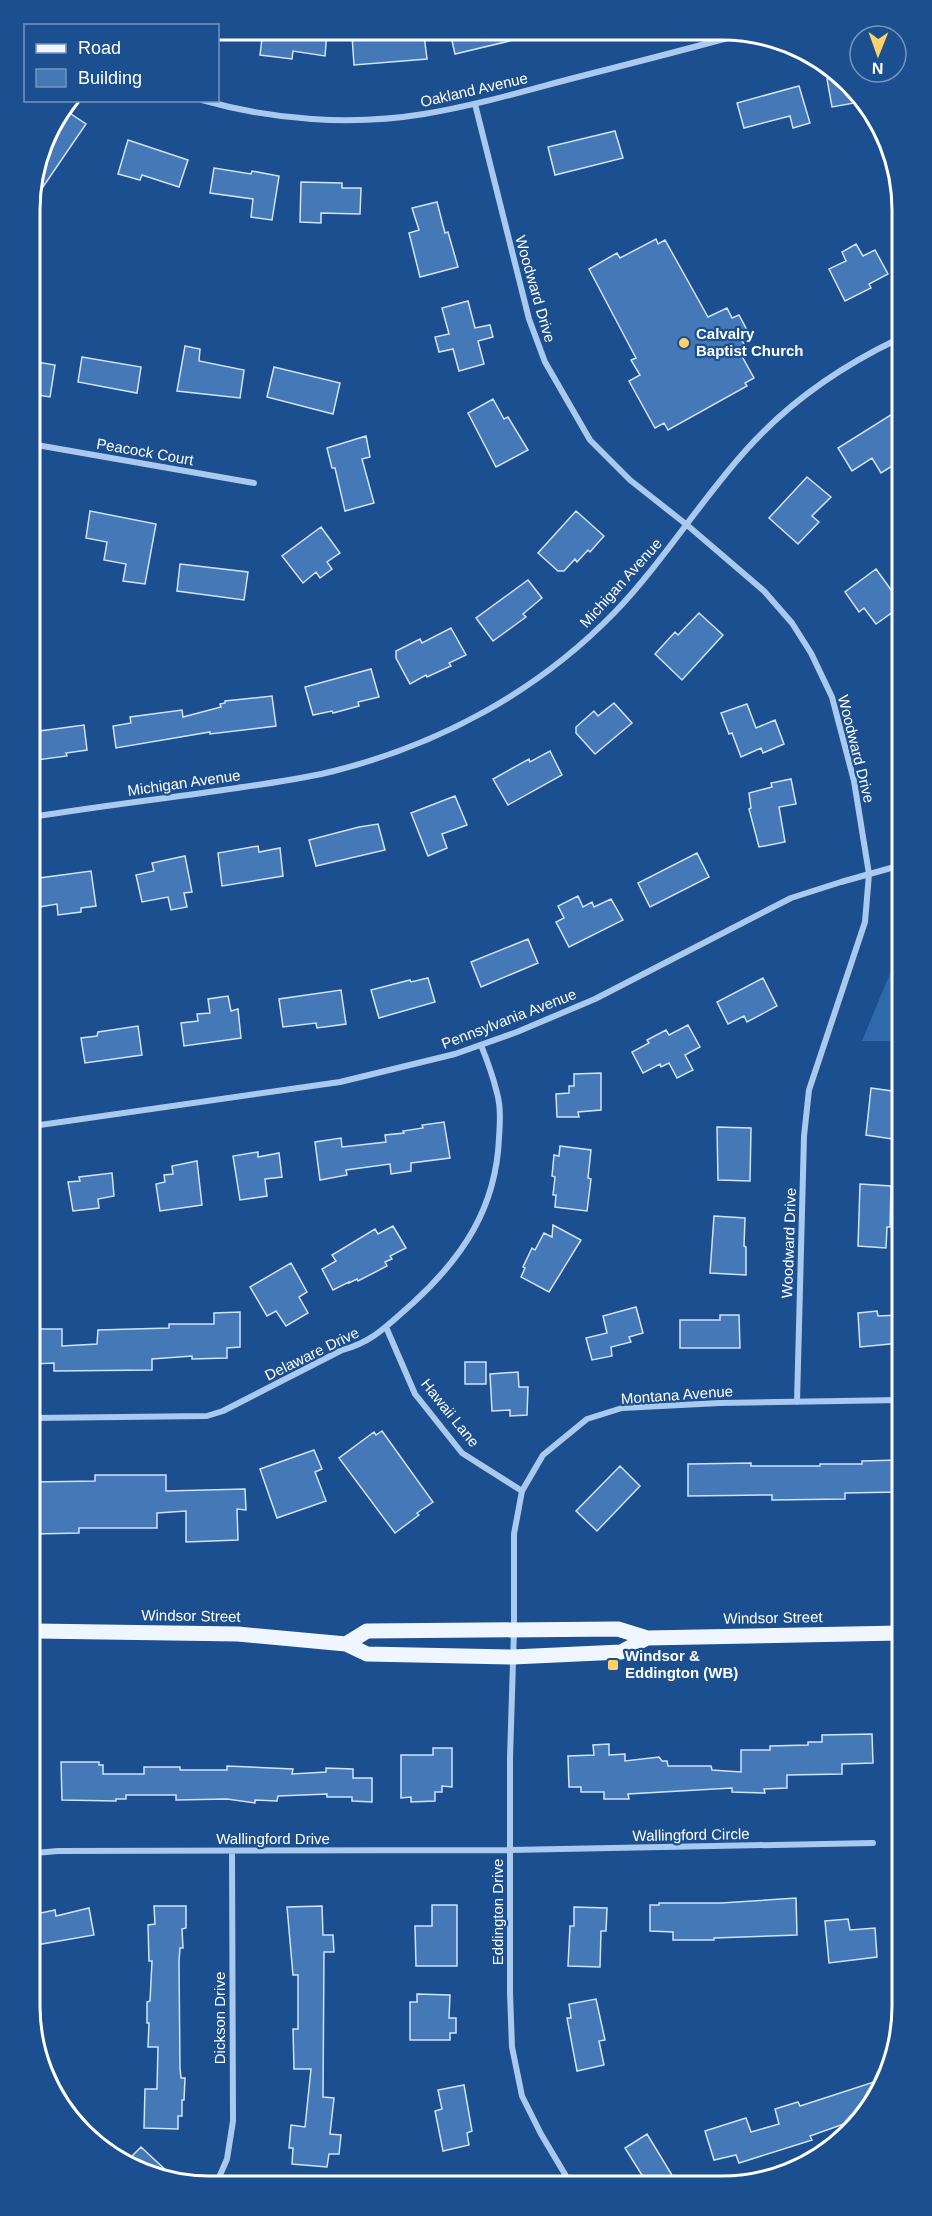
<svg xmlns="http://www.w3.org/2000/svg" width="932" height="2216" font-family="Arial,sans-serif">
<rect width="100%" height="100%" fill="#1b4f8f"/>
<path fill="#2e69ad" d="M 898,933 L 899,1041 L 862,1041 L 894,964 Z"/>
<path fill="#4478b7" stroke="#cfe3fa" stroke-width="1.5" d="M 263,30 L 327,32 L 325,56 L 293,51 L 292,59 L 260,55 Z
M 406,32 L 407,37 L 424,35 L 427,59 L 354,65 L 352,36 Z
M 450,32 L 522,32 L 522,38 L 455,54 Z
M 840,76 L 849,83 L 860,102 L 832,107 L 827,79 Z
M 799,86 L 810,123 L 793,128 L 790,116 L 744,128 L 737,103 Z
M 65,110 L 86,124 L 32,203 L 30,199 L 48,131 Z
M 615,131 L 623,158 L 555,175 L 548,147 Z
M 128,140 L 188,160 L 179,187 L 142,175 L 140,180 L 118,174 Z
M 214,168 L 251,174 L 252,171 L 279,176 L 272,220 L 251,217 L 253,199 L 210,193 Z
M 301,182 L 342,183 L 342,188 L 361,188 L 360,214 L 321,213 L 321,223 L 300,222 Z
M 437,202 L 445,233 L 448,232 L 458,267 L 420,277 L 409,233 L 419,230 L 412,208 Z
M 656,239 L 658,244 L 665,240 L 708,317 L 727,308 L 732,318 L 739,315 L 748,332 L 740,337 L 745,346 L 738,349 L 754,378 L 745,383 L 747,386 L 668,430 L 664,423 L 655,428 L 629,381 L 640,375 L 631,360 L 636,358 L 589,269 L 617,253 L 620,258 Z
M 856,244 L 863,256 L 875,250 L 888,274 L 869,284 L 871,288 L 845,301 L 829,269 L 846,261 L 842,252 Z
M 468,301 L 475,328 L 490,325 L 493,337 L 478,341 L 484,364 L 459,371 L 453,349 L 439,352 L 435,337 L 449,334 L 442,308 Z
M 185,346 L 200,349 L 199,361 L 244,370 L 240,398 L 177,391 Z
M 82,357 L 141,367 L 137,393 L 78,382 Z
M 31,361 L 55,365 L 50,397 L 31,394 Z
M 274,367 L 340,383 L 333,414 L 267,397 Z
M 493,399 L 504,419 L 508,417 L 528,450 L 496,467 L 468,413 Z
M 897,411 L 897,463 L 881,473 L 872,458 L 852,471 L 838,448 Z
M 366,436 L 370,457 L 362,459 L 374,503 L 345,511 L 335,468 L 332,468 L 327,448 Z
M 807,477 L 831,497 L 812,516 L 819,522 L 798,544 L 769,518 Z
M 90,511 L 156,524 L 145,584 L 123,581 L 126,564 L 104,560 L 107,542 L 86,538 Z
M 576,511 L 604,536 L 590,552 L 588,550 L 577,562 L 575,559 L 564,571 L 558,571 L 538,553 Z
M 321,527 L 340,553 L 327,562 L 332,569 L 320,578 L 316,572 L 303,583 L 282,556 Z
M 180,564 L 248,572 L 244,600 L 177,591 Z
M 876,569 L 897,598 L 897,609 L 876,624 L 864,608 L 859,612 L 845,592 Z
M 528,580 L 542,598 L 523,614 L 526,617 L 493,641 L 476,618 Z
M 699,613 L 723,635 L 682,680 L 655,654 L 675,632 L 678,635 Z
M 451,628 L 466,655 L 449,663 L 451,666 L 427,677 L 426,675 L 410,684 L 396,658 L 396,651 L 420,639 L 422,643 Z
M 371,669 L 379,697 L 358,702 L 359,706 L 333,713 L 332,711 L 313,715 L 305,687 Z
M 272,696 L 276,726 L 210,734 L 210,732 L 116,748 L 113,726 L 131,723 L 130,717 L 182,710 L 183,717 L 221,707 L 220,704 L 225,703 L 225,701 Z
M 614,703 L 632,723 L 595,754 L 576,733 L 576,727 L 594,711 L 598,716 Z
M 747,704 L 756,728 L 775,720 L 784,744 L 763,753 L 761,748 L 741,757 L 732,733 L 729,734 L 721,713 Z
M 84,725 L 87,750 L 66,753 L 67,756 L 37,760 L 37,757 L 32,758 L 32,732 Z
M 550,751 L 562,775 L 508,805 L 493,779 L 529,759 L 530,762 Z
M 791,779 L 796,804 L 779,807 L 785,842 L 759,847 L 749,809 L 751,808 L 749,793 L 772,787 L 771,783 Z
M 455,796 L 467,825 L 442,834 L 447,848 L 428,856 L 411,813 Z
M 378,824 L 385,850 L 316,866 L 309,840 L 359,827 Z
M 258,846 L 259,852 L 280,848 L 283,876 L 222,886 L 218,853 Z
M 697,853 L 709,877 L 650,907 L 638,883 Z
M 185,856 L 192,892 L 184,893 L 187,907 L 171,910 L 168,897 L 142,902 L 136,875 L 154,871 L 152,863 Z
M 91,871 L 96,906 L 81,908 L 81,912 L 58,915 L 57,904 L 33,908 L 32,879 Z
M 578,896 L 583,907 L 592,902 L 594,907 L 611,899 L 623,920 L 569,947 L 556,922 L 564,918 L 558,906 Z
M 528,939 L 538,963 L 481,987 L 471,962 Z
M 428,978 L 435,1002 L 379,1018 L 371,990 L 410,980 L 411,982 Z
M 763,978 L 777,1006 L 747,1022 L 744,1016 L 728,1024 L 717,1002 Z
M 341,990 L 346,1024 L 317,1028 L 316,1023 L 283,1027 L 279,999 Z
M 228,996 L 231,1011 L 238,1009 L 241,1038 L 184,1046 L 181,1023 L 198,1021 L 197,1014 L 210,1013 L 208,999 Z
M 688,1025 L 700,1047 L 685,1055 L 693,1070 L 677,1078 L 669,1063 L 661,1067 L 660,1064 L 643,1073 L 632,1052 L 649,1043 L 647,1040 L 666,1030 L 669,1035 Z
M 138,1026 L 142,1055 L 85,1063 L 81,1038 L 97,1036 L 98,1032 Z
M 601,1073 L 601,1110 L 578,1112 L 579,1117 L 557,1117 L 556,1094 L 569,1093 L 569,1086 L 574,1086 L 574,1074 Z
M 871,1088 L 899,1092 L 899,1140 L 866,1135 Z
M 444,1122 L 450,1158 L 411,1163 L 411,1171 L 391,1174 L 390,1164 L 346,1170 L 347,1175 L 320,1180 L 315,1142 L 341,1138 L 342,1147 L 386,1142 L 385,1135 L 404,1133 L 403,1131 L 423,1128 L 422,1125 Z
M 717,1127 L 751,1128 L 750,1181 L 718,1180 Z
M 560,1146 L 591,1150 L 588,1178 L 591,1179 L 587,1211 L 555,1207 L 556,1195 L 553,1195 L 555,1177 L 552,1176 L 554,1155 L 559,1156 Z
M 258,1152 L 258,1157 L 279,1153 L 282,1177 L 265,1179 L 267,1196 L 240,1200 L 233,1156 Z
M 197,1161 L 202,1205 L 160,1211 L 156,1184 L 165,1182 L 164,1175 L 173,1174 L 172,1166 Z
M 112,1173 L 114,1196 L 98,1199 L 99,1208 L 73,1211 L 68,1182 L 80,1181 L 79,1177 Z
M 860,1184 L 891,1186 L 890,1227 L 887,1227 L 886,1248 L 858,1246 Z
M 714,1216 L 745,1218 L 744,1246 L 746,1247 L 746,1275 L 710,1273 Z
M 553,1225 L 581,1240 L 549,1292 L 521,1277 L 525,1268 L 523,1267 L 532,1248 L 535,1250 L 544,1233 L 552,1237 Z
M 393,1226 L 406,1248 L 390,1256 L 392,1259 L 385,1262 L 387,1266 L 358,1281 L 357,1279 L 349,1283 L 349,1282 L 333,1290 L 322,1269 L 336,1261 L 332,1255 L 375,1229 L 378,1234 Z
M 291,1263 L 307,1292 L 299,1297 L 308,1313 L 286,1326 L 276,1311 L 267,1316 L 250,1287 Z
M 636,1307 L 643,1333 L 629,1337 L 631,1342 L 611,1347 L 612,1356 L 592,1360 L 586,1338 L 607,1333 L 603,1316 Z
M 877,1311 L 878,1316 L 899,1315 L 900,1343 L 860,1347 L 858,1313 Z
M 240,1312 L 240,1347 L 227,1348 L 227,1358 L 192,1359 L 192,1356 L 152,1359 L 152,1370 L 54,1371 L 54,1363 L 34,1364 L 34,1329 L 62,1329 L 62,1346 L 97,1344 L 98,1330 L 169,1328 L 169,1324 L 214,1324 L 214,1313 Z
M 720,1315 L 739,1315 L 740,1348 L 680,1348 L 680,1320 L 720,1320 Z
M 465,1362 L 486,1362 L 486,1384 L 465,1384 Z
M 518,1372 L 519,1387 L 528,1387 L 527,1415 L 510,1416 L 510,1410 L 492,1411 L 490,1374 Z
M 382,1431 L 433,1502 L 417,1513 L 419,1515 L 395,1533 L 339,1458 L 374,1432 L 376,1435 Z
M 314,1450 L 322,1469 L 315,1472 L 326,1501 L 277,1518 L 260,1469 Z
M 900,1460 L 900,1492 L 845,1493 L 845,1499 L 772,1500 L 772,1495 L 688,1496 L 688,1464 L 751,1463 L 751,1466 L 820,1466 L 820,1464 L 862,1464 L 862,1461 Z
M 620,1466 L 640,1486 L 597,1531 L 576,1511 Z
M 95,1475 L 166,1475 L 166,1491 L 245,1489 L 246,1510 L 237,1509 L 238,1540 L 186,1542 L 186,1511 L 157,1513 L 157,1528 L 79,1528 L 79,1533 L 34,1534 L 34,1482 L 95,1481 Z
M 872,1734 L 873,1763 L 842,1764 L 842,1774 L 787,1775 L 787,1788 L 764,1789 L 765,1793 L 732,1792 L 732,1788 L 628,1794 L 629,1799 L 604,1799 L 604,1792 L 581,1792 L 581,1787 L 569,1787 L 568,1756 L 594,1755 L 593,1745 L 609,1744 L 609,1755 L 625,1754 L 625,1761 L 659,1757 L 662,1761 L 667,1761 L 668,1766 L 711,1766 L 712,1770 L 741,1772 L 741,1750 L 770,1750 L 770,1746 L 808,1745 L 808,1742 L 822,1742 L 822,1735 Z
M 433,1748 L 452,1748 L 452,1787 L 442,1786 L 442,1792 L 435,1792 L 435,1801 L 411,1802 L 411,1797 L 401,1798 L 401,1755 L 433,1755 Z
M 61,1762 L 99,1762 L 99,1765 L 103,1765 L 103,1774 L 144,1774 L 144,1767 L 180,1767 L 180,1770 L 227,1770 L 227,1766 L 293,1769 L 292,1774 L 326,1772 L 326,1768 L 353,1769 L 353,1778 L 372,1778 L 372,1802 L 352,1801 L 352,1797 L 327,1797 L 327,1794 L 278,1796 L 277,1801 L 255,1800 L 255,1803 L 227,1799 L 176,1800 L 176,1795 L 126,1795 L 126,1799 L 116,1799 L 116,1801 L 62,1800 Z
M 796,1898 L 797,1935 L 714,1938 L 714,1940 L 673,1940 L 673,1932 L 650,1931 L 650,1905 L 659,1905 L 659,1903 L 721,1903 Z
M 432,1905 L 457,1905 L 457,1966 L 416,1966 L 415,1926 L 432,1926 Z
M 154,1906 L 186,1906 L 186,1928 L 182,1929 L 183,1948 L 180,1948 L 179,1961 L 180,2068 L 181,2078 L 185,2078 L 184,2100 L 182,2100 L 182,2116 L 178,2116 L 178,2129 L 144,2128 L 145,2089 L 157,2089 L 158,2047 L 148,2047 L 149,2023 L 147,2023 L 147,2002 L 150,2001 L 152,1961 L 149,1961 L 148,1925 L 155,1924 Z
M 322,1906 L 323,1935 L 333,1935 L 334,1952 L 324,1952 L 323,2097 L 334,2098 L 330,2134 L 341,2135 L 339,2154 L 329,2154 L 327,2167 L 292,2164 L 293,2148 L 289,2148 L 291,2125 L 305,2127 L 311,2069 L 294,2069 L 293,2029 L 298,2029 L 298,1975 L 293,1975 L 287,1907 Z
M 574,1907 L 607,1908 L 606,1931 L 601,1931 L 600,1967 L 568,1966 L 570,1926 L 574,1926 Z
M 89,1908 L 94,1935 L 36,1945 L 36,1914 L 55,1910 L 56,1916 Z
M 848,1919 L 850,1930 L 875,1928 L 877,1957 L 829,1963 L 825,1921 Z
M 417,1994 L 450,1995 L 449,2018 L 456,2018 L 456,2033 L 450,2033 L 450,2040 L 410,2040 L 410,2002 L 417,2002 Z
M 596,1999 L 605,2040 L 599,2041 L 604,2065 L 577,2071 L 567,2018 L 571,2018 L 569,2004 Z
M 886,2078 L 861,2118 L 810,2136 L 812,2140 L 739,2163 L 736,2155 L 714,2160 L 705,2131 L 746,2118 L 751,2132 L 779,2124 L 775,2109 L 798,2102 L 800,2106 Z
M 464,2085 L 472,2131 L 467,2133 L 469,2145 L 443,2151 L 435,2111 L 442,2109 L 438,2090 Z
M 647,2134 L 675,2180 L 645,2180 L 625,2148 Z
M 141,2147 L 172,2176 L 170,2180 L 129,2159 Z"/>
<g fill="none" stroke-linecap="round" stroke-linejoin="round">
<path stroke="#a9c9ee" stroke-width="6" d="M 202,100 C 272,120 351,126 424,114 C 473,106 521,92 570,79 C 629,64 688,49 746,33
M 475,104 L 529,319 L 545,362 L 590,440 L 630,480 L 687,525 L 764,591 L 792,623 L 811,653 L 832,697 L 854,781 L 869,874 L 865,922 L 809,1090 L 804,1136 L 797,1402
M 31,444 L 254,483
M 32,817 C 100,806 169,798 237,788 C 269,783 303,779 334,771 C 440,744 537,692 614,613 C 663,562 700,501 747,449 C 790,401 840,367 896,340
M 33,1126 L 340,1082 L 455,1054 L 517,1032 L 595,999 L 791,898 L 841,882 L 898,866
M 386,1327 L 415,1394 L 462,1453 L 522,1491
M 34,1418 L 207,1416 L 223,1411 L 342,1350 C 373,1342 389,1324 413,1303 C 463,1257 496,1208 499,1138 C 500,1123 501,1107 497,1093 C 493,1076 487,1060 481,1045
M 35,1853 L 58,1851 L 510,1850 L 873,1843
M 569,2181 L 541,2134 L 522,2096 L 512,2047 L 510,1993 L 510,1758 L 514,1630 L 514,1534 L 522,1491 L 543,1455 L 587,1419 L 622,1408 L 720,1403 L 900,1400
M 217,2182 L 227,2159 L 233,2121 L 232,1851"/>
<path stroke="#f0f6ff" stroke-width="15" d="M 35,1631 L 238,1634 L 346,1644 L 367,1654 L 513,1657 L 621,1652 L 647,1638
M 346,1644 L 367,1631 L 618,1629 L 647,1638 L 900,1633"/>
</g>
<g fill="#ffd166" stroke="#1b4f8f" stroke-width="2">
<circle cx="684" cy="343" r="6"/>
<rect x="607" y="1659" width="12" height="12" rx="3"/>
</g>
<g text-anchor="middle" stroke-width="4.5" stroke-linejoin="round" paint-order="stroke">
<g font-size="15" fill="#fff" stroke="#1b4f8f">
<text transform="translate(474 90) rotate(-13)" y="5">Oakland Avenue</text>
<text transform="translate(535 289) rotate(74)" y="5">Woodward Drive</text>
<text transform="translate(145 452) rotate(10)" y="5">Peacock Court</text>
<text transform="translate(621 583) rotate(-48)" y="5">Michigan Avenue</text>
<text transform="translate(856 749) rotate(76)" y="5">Woodward Drive</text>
<text transform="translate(184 783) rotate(-8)" y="5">Michigan Avenue</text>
<text transform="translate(509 1019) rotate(-21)" y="5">Pennsylvania Avenue</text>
<text transform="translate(789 1243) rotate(-88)" y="5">Woodward Drive</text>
<text transform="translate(312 1354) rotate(-26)" y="5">Delaware Drive</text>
<text transform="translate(677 1395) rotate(-4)" y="5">Montana Avenue</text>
<text transform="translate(450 1413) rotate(51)" y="5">Hawaii Lane</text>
<text transform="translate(191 1616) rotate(1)" y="5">Windsor Street</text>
<text transform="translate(773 1618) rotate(-1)" y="5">Windsor Street</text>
<text transform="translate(691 1835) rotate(-1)" y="5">Wallingford Circle</text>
<text x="273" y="1844">Wallingford Drive</text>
<text transform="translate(498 1912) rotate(-90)" y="5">Eddington Drive</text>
<text transform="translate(220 2018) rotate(-90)" y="5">Dickson Drive</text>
</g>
<g font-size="15" font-weight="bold" fill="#fff" stroke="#1b4f8f" text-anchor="start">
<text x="696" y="339">Calvalry<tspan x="696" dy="17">Baptist Church</tspan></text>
<text x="625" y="1661">Windsor &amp;<tspan x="625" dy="17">Eddington (WB)</tspan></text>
</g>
</g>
<path d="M0 0H932V2216H0ZM210 40H722A170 170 0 0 1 892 210V2006A170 170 0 0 1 722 2176H210A170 170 0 0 1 40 2006V210A170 170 0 0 1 210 40Z" fill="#1b4f8f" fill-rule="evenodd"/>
<path fill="none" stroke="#fff" stroke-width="3" d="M210 40H722A170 170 0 0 1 892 210V2006A170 170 0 0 1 722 2176H210A170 170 0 0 1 40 2006V210A170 170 0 0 1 210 40Z"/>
<rect x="24" y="24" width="195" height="78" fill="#1b4f8f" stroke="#7695bc" stroke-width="1.5"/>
<rect x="36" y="44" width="30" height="9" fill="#f0f6ff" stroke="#7695bc" stroke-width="1.5"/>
<text x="78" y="54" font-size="18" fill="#ffffff">Road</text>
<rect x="36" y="69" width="30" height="18" fill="#4478b7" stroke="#7695bc" stroke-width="1.5"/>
<text x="78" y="84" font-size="18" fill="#ffffff">Building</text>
<g transform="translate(878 54) rotate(181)"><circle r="28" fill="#1b4f8f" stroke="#7695bc" stroke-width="1.5"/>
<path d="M0-4.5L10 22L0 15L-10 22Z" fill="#ffd166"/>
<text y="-9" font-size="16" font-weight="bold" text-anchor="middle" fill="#ffffff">N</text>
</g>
</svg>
